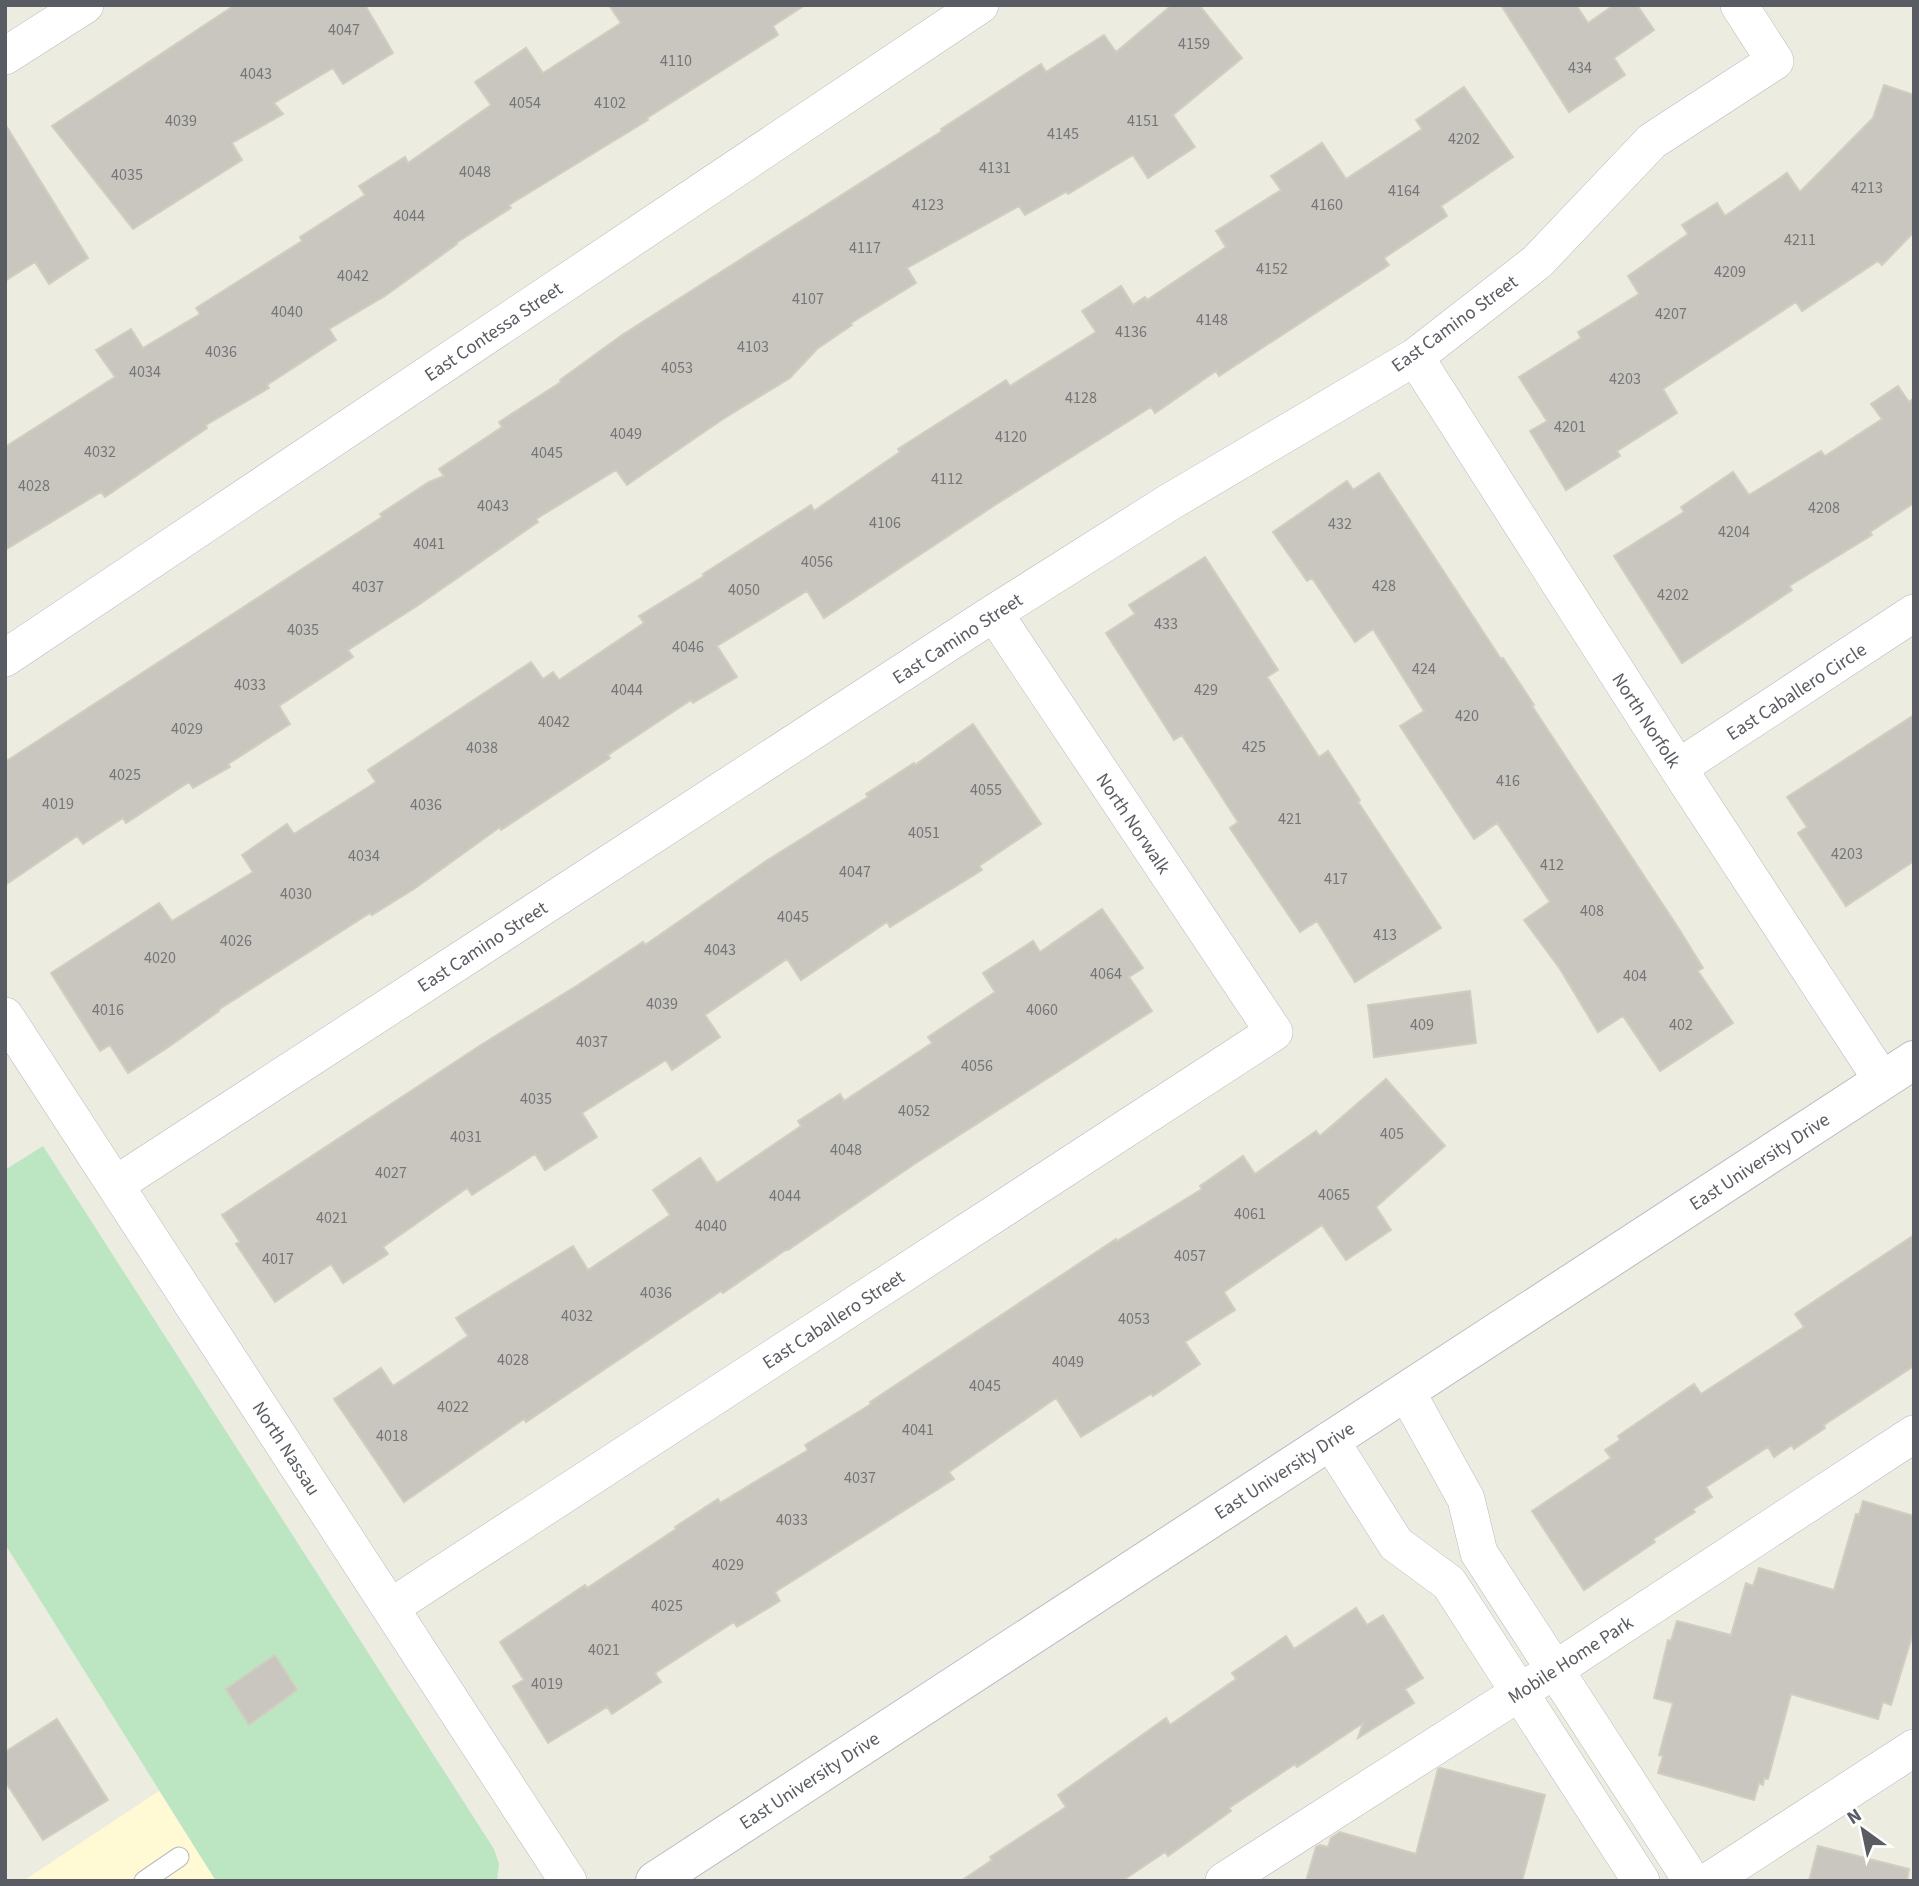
<svg xmlns="http://www.w3.org/2000/svg" width="1919" height="1886" font-family="'Source Sans 3',sans-serif">
<rect width="100%" height="100%" fill="#edece1"/>
<path fill="#fffad4" d="M 159,1791 L 216,1881 L 23,1881 Z"/>
<path fill="#bce6c1" d="M 43,1146 L 494,1849 L 499,1864 L 497,1881 L 216,1881 L 5,1544 L 5,1170 Z"/>
<path fill="#c8c6be" stroke="#d2cebf" stroke-width="2" d="M 235,5 L 365,5 L 393,53 L 343,84 L 333,68 L 274,103 L 283,114 L 232,143 L 242,160 L 133,229 L 52,126 Z
M 609,5 L 805,5 L 773,26 L 778,35 L 647,118 L 648,120 L 509,205 L 511,208 L 456,243 L 457,244 L 385,296 L 329,329 L 336,340 L 267,385 L 269,388 L 206,425 L 207,428 L 105,497 L 101,492 L 5,550 L 5,447 L 115,377 L 96,350 L 131,329 L 143,348 L 200,314 L 196,308 L 302,241 L 300,237 L 365,195 L 359,186 L 405,157 L 408,163 L 491,105 L 475,82 L 526,48 L 543,73 L 621,23 Z
M 1172,5 L 1199,5 L 1242,58 L 1173,115 L 1195,147 L 1148,178 L 1133,155 L 1068,194 L 1066,192 L 1025,215 L 1019,206 L 907,268 L 916,283 L 851,323 L 852,325 L 817,349 L 790,378 L 723,419 L 627,485 L 616,470 L 536,519 L 538,522 L 417,606 L 348,650 L 353,657 L 279,706 L 290,724 L 228,764 L 230,767 L 193,788 L 189,782 L 126,823 L 123,818 L 83,844 L 77,836 L 5,885 L 5,762 L 382,517 L 380,514 L 429,482 L 444,476 L 439,469 L 502,427 L 499,422 L 561,382 L 560,380 L 622,335 L 942,131 L 941,129 L 1041,64 L 1046,72 L 1104,35 L 1116,52 Z
M 1501,5 L 1576,5 L 1588,23 L 1614,5 L 1637,5 L 1654,30 L 1614,58 L 1625,75 L 1569,112 Z
M 1884,85 L 1914,95 L 1914,232 L 1882,265 L 1878,261 L 1802,311 L 1796,302 L 1663,389 L 1677,413 L 1617,451 L 1620,456 L 1566,490 L 1530,431 L 1547,421 L 1519,377 L 1581,338 L 1578,332 L 1639,294 L 1628,276 L 1688,234 L 1682,225 L 1717,203 L 1725,216 L 1787,173 L 1800,192 L 1873,118 Z
M 1464,87 L 1513,157 L 1441,206 L 1447,216 L 1384,258 L 1389,265 L 1219,376 L 1216,371 L 1155,413 L 1151,407 L 995,505 L 824,618 L 807,591 L 717,646 L 737,677 L 693,703 L 691,700 L 608,755 L 610,758 L 501,830 L 500,827 L 414,889 L 372,915 L 370,913 L 218,1010 L 219,1011 L 167,1048 L 128,1073 L 110,1045 L 100,1051 L 51,973 L 159,903 L 172,921 L 253,872 L 242,855 L 287,824 L 294,834 L 376,782 L 368,770 L 531,662 L 543,679 L 553,672 L 559,680 L 644,623 L 639,616 L 704,576 L 703,574 L 811,505 L 814,511 L 900,452 L 898,449 L 1006,380 L 1010,386 L 1096,332 L 1082,311 L 1121,286 L 1133,305 L 1145,297 L 1147,300 L 1226,247 L 1216,231 L 1281,190 L 1271,176 L 1322,143 L 1346,179 L 1422,129 L 1416,120 Z
M 5,124 L 88,258 L 49,284 L 35,262 L 5,281 Z
M 1898,386 L 1909,402 L 1914,398 L 1914,503 L 1870,532 L 1872,535 L 1789,586 L 1792,590 L 1682,663 L 1614,556 L 1684,512 L 1681,507 L 1733,472 L 1749,495 L 1821,451 L 1825,456 L 1882,419 L 1871,404 Z
M 1379,473 L 1501,659 L 1503,658 L 1534,705 L 1532,706 L 1679,929 L 1703,968 L 1698,971 L 1733,1023 L 1660,1071 L 1623,1016 L 1598,1032 L 1560,969 L 1524,920 L 1550,902 L 1497,823 L 1474,839 L 1400,726 L 1424,711 L 1373,629 L 1355,642 L 1312,578 L 1307,581 L 1273,532 L 1347,481 L 1353,490 Z
M 1205,557 L 1278,670 L 1267,677 L 1319,757 L 1328,751 L 1360,800 L 1358,802 L 1441,928 L 1355,982 L 1317,921 L 1300,932 L 1230,828 L 1238,822 L 1182,735 L 1174,740 L 1106,633 L 1135,614 L 1129,605 Z
M 1914,715 L 1914,861 L 1846,906 L 1798,833 L 1807,827 L 1787,797 Z
M 973,724 L 1041,824 L 979,866 L 982,870 L 890,927 L 887,922 L 801,980 L 787,959 L 705,1015 L 720,1037 L 672,1070 L 666,1060 L 582,1113 L 597,1137 L 545,1170 L 535,1154 L 472,1195 L 467,1188 L 383,1247 L 388,1254 L 343,1283 L 331,1264 L 275,1302 L 236,1244 L 240,1242 L 222,1215 L 484,1043 L 578,985 L 643,942 L 645,945 L 766,861 L 868,797 L 866,794 L 914,763 L 915,765 Z
M 1102,909 L 1143,968 L 1129,977 L 1152,1011 L 916,1163 L 788,1250 L 787,1249 L 723,1293 L 721,1291 L 526,1422 L 524,1419 L 404,1502 L 334,1399 L 381,1368 L 393,1386 L 468,1336 L 456,1318 L 573,1246 L 588,1270 L 670,1215 L 653,1190 L 700,1158 L 717,1183 L 801,1126 L 798,1121 L 840,1094 L 844,1101 L 932,1043 L 928,1037 L 995,992 L 983,973 L 1033,941 L 1040,952 Z
M 1470,991 L 1476,1043 L 1374,1057 L 1368,1005 Z
M 1386,1079 L 1445,1146 L 1376,1207 L 1391,1230 L 1346,1260 L 1322,1225 L 1224,1292 L 1235,1310 L 1185,1342 L 1200,1364 L 1153,1396 L 1151,1394 L 1081,1437 L 1056,1398 L 949,1472 L 954,1479 L 775,1592 L 780,1601 L 737,1627 L 734,1622 L 655,1673 L 661,1682 L 612,1714 L 607,1707 L 548,1743 L 513,1686 L 524,1680 L 500,1642 L 585,1585 L 587,1588 L 676,1529 L 675,1527 L 718,1499 L 720,1503 L 808,1450 L 805,1445 L 871,1404 L 870,1402 L 1116,1239 L 1117,1241 L 1202,1189 L 1200,1186 L 1243,1156 L 1255,1174 L 1316,1131 L 1320,1136 Z
M 1914,1235 L 1914,1366 L 1824,1425 L 1825,1428 L 1794,1449 L 1792,1445 L 1774,1457 L 1768,1447 L 1706,1487 L 1712,1497 L 1693,1509 L 1695,1512 L 1653,1539 L 1655,1542 L 1584,1590 L 1532,1511 L 1611,1458 L 1605,1450 L 1620,1440 L 1618,1436 L 1694,1384 L 1701,1394 L 1804,1327 L 1795,1314 Z
M 1863,1501 L 1914,1516 L 1914,1630 L 1891,1705 L 1883,1702 L 1878,1719 L 1791,1694 L 1768,1779 L 1764,1778 L 1763,1785 L 1759,1783 L 1754,1800 L 1658,1773 L 1663,1756 L 1659,1755 L 1673,1703 L 1654,1698 L 1668,1640 L 1671,1641 L 1677,1621 L 1731,1635 L 1746,1583 L 1753,1586 L 1759,1568 L 1834,1590 L 1856,1514 L 1859,1515 Z
M 1356,1608 L 1367,1625 L 1383,1615 L 1423,1678 L 1405,1689 L 1414,1703 L 1358,1738 L 1363,1723 L 1297,1767 L 1295,1764 L 1229,1808 L 1231,1811 L 1168,1856 L 1165,1852 L 1122,1881 L 961,1881 L 992,1860 L 990,1857 L 1066,1807 L 1058,1795 L 1166,1718 L 1170,1725 L 1236,1679 L 1232,1673 L 1286,1636 L 1294,1649 Z
M 275,1655 L 297,1690 L 249,1725 L 226,1689 Z
M 57,1719 L 108,1800 L 43,1840 L 5,1781 L 5,1752 Z
M 1440,1768 L 1545,1795 L 1522,1881 L 1306,1881 L 1316,1847 L 1320,1845 L 1328,1847 L 1331,1838 L 1340,1832 L 1416,1854 L 1438,1769 Z
M 1818,1846 L 1909,1869 L 1907,1881 L 1809,1881 Z"/>
<g fill="none" stroke-linecap="round" stroke-linejoin="round">
<defs>
<path id="lane" d="M 144,1881 L 179,1857"/>
<path id="street" d="M 5,56 L 85,5
M 1415,357 L 1678,768 L 1882,1080
M 5,658 L 980,5
M 1678,768 L 1914,613
M 5,1016 L 568,1881
M 115,1185 L 994,613 L 1168,503 L 1415,357 L 1537,262 L 1652,141 L 1775,61 L 1739,5
M 1406,1391 L 1466,1499 L 1479,1553 L 1692,1881
M 1330,1440 L 1396,1544 L 1449,1583 L 1641,1881
M 391,1607 L 1274,1032 L 994,613
M 1224,1881 L 1542,1678 L 1914,1434
M 1709,1881 L 1914,1748"/>
<path id="secondary" d="M 655,1881 L 1914,1060"/>
</defs>
<use href="#lane" stroke="#b9bac0" stroke-width="21"/>
<use href="#street" stroke="#b9bac0" stroke-width="38"/>
<use href="#secondary" stroke="#babcc3" stroke-width="40"/>
<use href="#lane" stroke="#fff" stroke-width="19"/>
<use href="#street" stroke="#fff" stroke-width="37"/>
<use href="#secondary" stroke="#fff" stroke-width="38"/>
</g>
<g text-anchor="middle" stroke-width="5" stroke-linejoin="round" paint-order="stroke">
<g font-size="16" fill="#757679">
<text x="344" y="35">4047</text>
<text x="1194" y="49">4159</text>
<text x="676" y="66">4110</text>
<text x="1580" y="73">434</text>
<text x="256" y="79">4043</text>
<text x="525" y="108">4054</text>
<text x="610" y="108">4102</text>
<text x="181" y="126">4039</text>
<text x="1143" y="126">4151</text>
<text x="1063" y="139">4145</text>
<text x="1464" y="144">4202</text>
<text x="995" y="173">4131</text>
<text x="475" y="177">4048</text>
<text x="127" y="180">4035</text>
<text x="1867" y="193">4213</text>
<text x="1404" y="196">4164</text>
<text x="928" y="210">4123</text>
<text x="1327" y="210">4160</text>
<text x="409" y="221">4044</text>
<text x="1800" y="245">4211</text>
<text x="865" y="253">4117</text>
<text x="1272" y="274">4152</text>
<text x="1730" y="277">4209</text>
<text x="353" y="281">4042</text>
<text x="808" y="304">4107</text>
<text x="287" y="317">4040</text>
<text x="1671" y="319">4207</text>
<text x="1212" y="325">4148</text>
<text x="1131" y="337">4136</text>
<text x="753" y="352">4103</text>
<text x="221" y="357">4036</text>
<text x="677" y="373">4053</text>
<text x="145" y="377">4034</text>
<text x="1625" y="384">4203</text>
<text x="1081" y="403">4128</text>
<text x="1570" y="432">4201</text>
<text x="626" y="439">4049</text>
<text x="1011" y="442">4120</text>
<text x="100" y="457">4032</text>
<text x="547" y="458">4045</text>
<text x="947" y="484">4112</text>
<text x="34" y="491">4028</text>
<text x="493" y="511">4043</text>
<text x="1824" y="513">4208</text>
<text x="885" y="528">4106</text>
<text x="1340" y="529">432</text>
<text x="1734" y="537">4204</text>
<text x="429" y="549">4041</text>
<text x="817" y="567">4056</text>
<text x="1384" y="591">428</text>
<text x="368" y="592">4037</text>
<text x="744" y="595">4050</text>
<text x="1673" y="600">4202</text>
<text x="1166" y="629">433</text>
<text x="303" y="635">4035</text>
<text x="688" y="652">4046</text>
<text x="1424" y="674">424</text>
<text x="250" y="690">4033</text>
<text x="627" y="695">4044</text>
<text x="1206" y="695">429</text>
<text x="1467" y="721">420</text>
<text x="554" y="727">4042</text>
<text x="187" y="734">4029</text>
<text x="1254" y="752">425</text>
<text x="482" y="753">4038</text>
<text x="125" y="780">4025</text>
<text x="1508" y="786">416</text>
<text x="986" y="795">4055</text>
<text x="58" y="809">4019</text>
<text x="426" y="810">4036</text>
<text x="1290" y="824">421</text>
<text x="924" y="838">4051</text>
<text x="1847" y="859">4203</text>
<text x="364" y="861">4034</text>
<text x="1552" y="870">412</text>
<text x="855" y="877">4047</text>
<text x="1336" y="884">417</text>
<text x="296" y="899">4030</text>
<text x="1592" y="916">408</text>
<text x="793" y="922">4045</text>
<text x="1385" y="940">413</text>
<text x="236" y="946">4026</text>
<text x="720" y="955">4043</text>
<text x="160" y="963">4020</text>
<text x="1106" y="979">4064</text>
<text x="1635" y="981">404</text>
<text x="662" y="1009">4039</text>
<text x="108" y="1015">4016</text>
<text x="1042" y="1015">4060</text>
<text x="1422" y="1030">409</text>
<text x="1681" y="1030">402</text>
<text x="592" y="1047">4037</text>
<text x="977" y="1071">4056</text>
<text x="536" y="1104">4035</text>
<text x="914" y="1116">4052</text>
<text x="1392" y="1139">405</text>
<text x="466" y="1142">4031</text>
<text x="846" y="1155">4048</text>
<text x="391" y="1178">4027</text>
<text x="1334" y="1200">4065</text>
<text x="785" y="1201">4044</text>
<text x="1250" y="1219">4061</text>
<text x="332" y="1223">4021</text>
<text x="711" y="1231">4040</text>
<text x="1190" y="1261">4057</text>
<text x="278" y="1264">4017</text>
<text x="656" y="1298">4036</text>
<text x="577" y="1321">4032</text>
<text x="1134" y="1324">4053</text>
<text x="513" y="1365">4028</text>
<text x="1068" y="1367">4049</text>
<text x="985" y="1391">4045</text>
<text x="453" y="1412">4022</text>
<text x="918" y="1435">4041</text>
<text x="392" y="1441">4018</text>
<text x="860" y="1483">4037</text>
<text x="792" y="1525">4033</text>
<text x="728" y="1570">4029</text>
<text x="667" y="1611">4025</text>
<text x="604" y="1655">4021</text>
<text x="547" y="1689">4019</text>
</g>
<g font-size="19" fill="#595c62" stroke="#fff">
<text transform="translate(1454 323) rotate(-36)" y="7">East Camino Street</text>
<text transform="translate(493 331) rotate(-34)" y="7">East Contessa Street</text>
<text transform="translate(957 638) rotate(-33)" y="7">East Camino Street</text>
<text transform="translate(1796 691) rotate(-33)" y="7">East Caballero Circle</text>
<text transform="translate(1647 720) rotate(57)" y="7">North Norfolk</text>
<text transform="translate(1134 823) rotate(56)" y="7">North Norwalk</text>
<text transform="translate(482 946) rotate(-33)" y="7">East Camino Street</text>
<text transform="translate(1759 1161) rotate(-33)" y="7">East University Drive</text>
<text transform="translate(833 1319) rotate(-33)" y="7">East Caballero Street</text>
<text transform="translate(287 1448) rotate(57)" y="7">North Nassau</text>
<text transform="translate(1284 1470) rotate(-33)" y="7">East University Drive</text>
<text transform="translate(1570 1659) rotate(-33)" y="7">Mobile Home Park</text>
<text transform="translate(809 1780) rotate(-33)" y="7">East University Drive</text>
</g>
</g>
<rect width="1919" height="1886" fill="none" stroke="#595c62" stroke-width="14"/>
<g transform="translate(1863 1830) rotate(327)" stroke="#ffffff" stroke-width="5" paint-order="stroke">
<path d="M0-5L12 26L0 18L-12 26Z" fill="#595c62"/>
<text y="-10" font-size="19" font-weight="bold" text-anchor="middle" fill="#595c62">N</text>
</g>
</svg>
